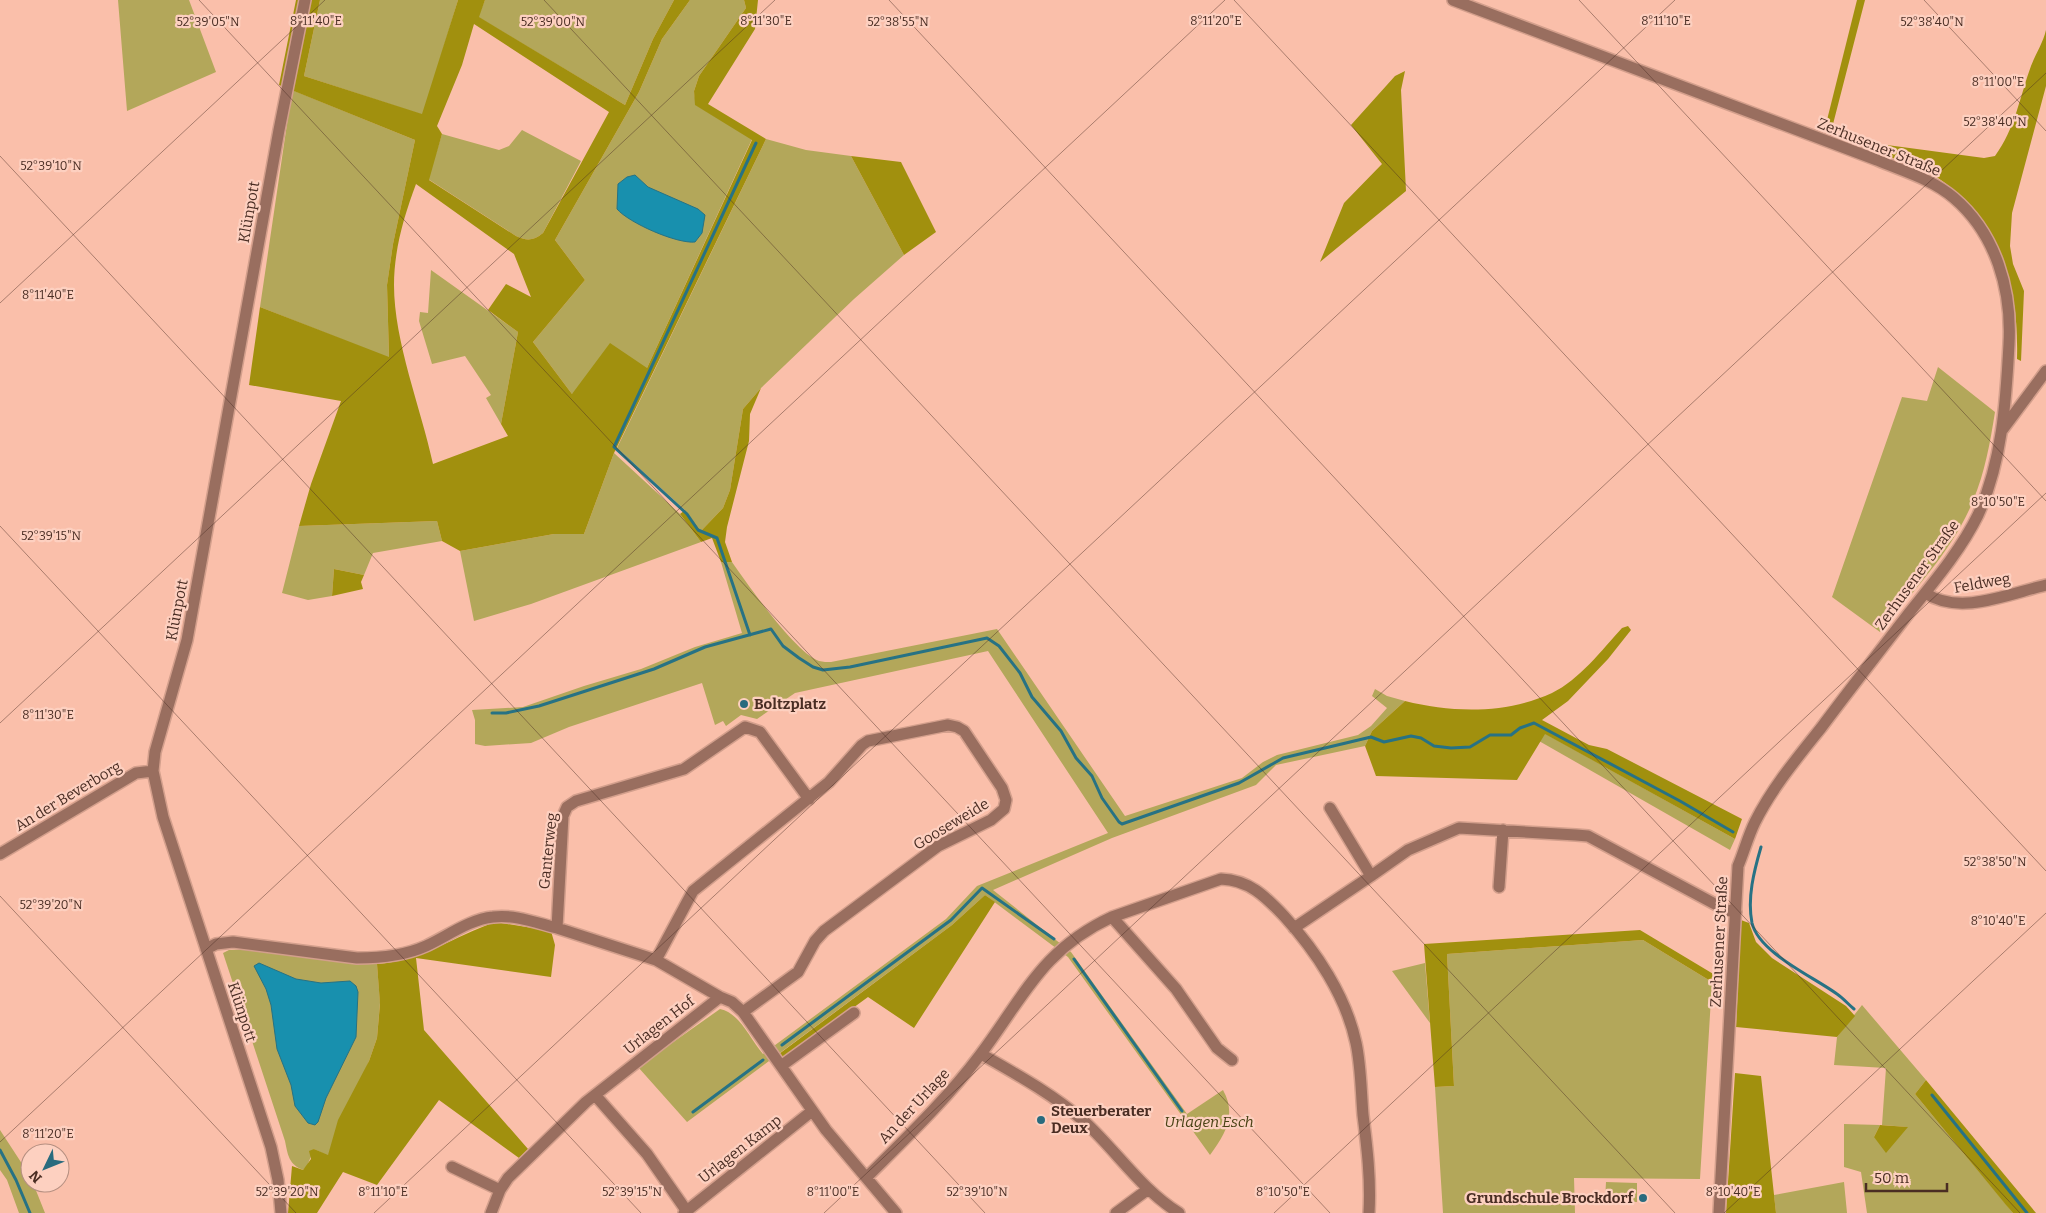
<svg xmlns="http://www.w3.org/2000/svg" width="2046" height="1213" font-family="Bitter,serif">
<rect width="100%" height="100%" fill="#fabfaa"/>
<path fill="#b3a75a" d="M 118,0 L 189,0 L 216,72 L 127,111 Z
M 320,0 L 458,0 L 423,115 L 304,76 Z
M 485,0 L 674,0 L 653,39 L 625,105 L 478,17 Z
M 690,0 L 744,0 L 746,8 L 699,76 L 694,91 L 696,105 L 752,139 L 647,368 L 572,394 L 533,342 L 585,280 L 555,240 L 639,92 L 662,39 Z
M 292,90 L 415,140 L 393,244 L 387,285 L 389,358 L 260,307 Z
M 522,130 L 581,161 L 543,233 C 533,241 527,241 516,236 L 428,179 L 442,134 L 499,150 L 509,146 Z
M 766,139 L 806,150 L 851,156 L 904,255 L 854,299 L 761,388 L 743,409 L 730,490 L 723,508 L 701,531 L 685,510 L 617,448 Z
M 431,270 L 518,332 L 501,424 L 486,398 L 491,395 L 465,356 L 432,364 L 419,321 L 420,312 L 428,313 Z
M 1938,367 L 1995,412 C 1990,443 1985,472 1973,501 C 1953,550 1913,591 1880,632 L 1832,597 L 1902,397 L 1927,401 Z
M 614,453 L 680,514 L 701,542 L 531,604 L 474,621 L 460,551 L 554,534 L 584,534 Z
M 437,521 L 442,541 L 373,553 L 364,575 L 334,569 L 332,596 L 308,600 L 282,593 L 299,526 Z
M 721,562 L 732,562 C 748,585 795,652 819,661 C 823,662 827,662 831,662 L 997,629 L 1125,816 L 1242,778 L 1263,762 L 1277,755 L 1358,735 L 1371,726 L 1387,708 L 1372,696 L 1375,689 L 1387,696 L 1405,701 L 1372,731 L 1365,746 L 1276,765 L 1256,785 L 1112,838 L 993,890 L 1071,952 L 1187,1114 L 1223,1090 C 1237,1115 1225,1135 1210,1155 L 1068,957 L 985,895 L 952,925 L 687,1122 L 638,1067 L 720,1009 C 740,1013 750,1039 763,1054 L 946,919 L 977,886 L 1108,833 L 988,651 L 795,693 L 757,719 L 741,715 L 726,726 L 723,721 L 715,725 L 702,683 L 569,727 L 531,743 L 485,746 L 475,744 L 475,720 L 472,710 L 523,707 L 584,686 L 641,669 L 695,647 L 742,633 Z
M 1544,733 L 1735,839 L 1730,850 L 1539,741 Z
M 1643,940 L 1712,982 L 1700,1179 L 1574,1178 L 1575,1213 L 1443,1213 L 1435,1087 L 1454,1086 L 1447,954 Z
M 253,949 L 310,958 L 377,964 L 380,1003 L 377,1038 L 369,1061 L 328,1156 L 314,1149 L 307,1166 L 303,1170 C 289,1164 288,1156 285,1141 L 223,953 L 229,950 Z
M 1425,963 L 1430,1023 L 1392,971 Z
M 1862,1005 L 1926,1080 L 1915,1094 L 2013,1213 L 1867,1213 L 1861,1172 L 1844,1167 L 1844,1124 L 1880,1125 L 1874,1137 L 1907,1127 L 1882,1125 L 1886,1068 L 1834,1065 L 1837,1037 Z
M 0,1130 L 30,1176 L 30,1183 L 33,1183 L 45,1213 L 19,1213 L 7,1180 L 0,1170 Z
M 1606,1182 L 1637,1183 L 1637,1202 L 1605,1201 Z
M 1844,1182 L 1847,1213 L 1776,1213 L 1774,1195 Z"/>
<path fill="#a1900e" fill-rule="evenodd" d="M 296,0 L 320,0 L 304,76 L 422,114 L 458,0 L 485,0 L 479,17 L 625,105 L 653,39 L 674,0 L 690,0 L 662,39 L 639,92 L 555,240 L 585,280 L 533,342 L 572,394 L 610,343 L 647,368 L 752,140 L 695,105 L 694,91 L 699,76 L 746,8 L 744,0 L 758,0 L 755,29 L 708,104 L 766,139 L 614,453 L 584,534 L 554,534 L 460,551 L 442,541 L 437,521 L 299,526 L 311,484 L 341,401 L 249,385 L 260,307 L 389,357 L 387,285 L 393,244 L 415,140 L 279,85 ZM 474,24 L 609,112 L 543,233 C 533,241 527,241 516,236 L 429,180 L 442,134 L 437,126 L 462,65 ZM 416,184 L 514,254 L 531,297 L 506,284 L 488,310 L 518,332 L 501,424 L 508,436 L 433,464 C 421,408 394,342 394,285 C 394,250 404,216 416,184 Z
M 1857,0 L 1865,0 L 1832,128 L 1826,124 Z
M 2046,30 L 2046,86 L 2012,213 L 2010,246 L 2013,264 L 2024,291 L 2021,361 L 2017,359 C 2019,286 2001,221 1938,178 C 1922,168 1902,162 1885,155 L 1887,145 L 1984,158 L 1995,156 C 2015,129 2020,96 2031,66 C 2036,53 2043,43 2046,30 Z
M 1405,71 L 1401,90 L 1406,191 L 1320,262 L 1344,203 L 1382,164 L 1351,125 L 1395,76 Z
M 851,156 L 901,162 L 936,232 L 904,255 Z
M 761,388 L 750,414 L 749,441 L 727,527 L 725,542 L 732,562 L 721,562 L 712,538 L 701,542 L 680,514 L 685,510 L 701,531 L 723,508 L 730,490 L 743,409 Z
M 334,569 L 364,575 L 361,582 L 363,589 L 332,596 Z
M 1628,626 L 1631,630 L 1608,659 L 1568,701 L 1542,720 L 1589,745 L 1607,749 L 1742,819 L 1735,839 L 1545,734 L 1517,780 L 1376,776 L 1365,746 L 1372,731 L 1405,701 C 1453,713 1506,714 1552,693 C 1579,680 1602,650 1622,628 Z
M 985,895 L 995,902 L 914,1028 L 868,997 L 783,1059 L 779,1054 L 952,925 Z
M 1741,920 L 1749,923 L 1756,942 L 1772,958 L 1846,1006 L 1855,1016 L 1837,1037 L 1736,1027 Z
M 495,922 L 551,931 L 555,945 L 551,977 L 416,958 L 424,1030 L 528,1149 L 519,1158 L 439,1100 L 377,1185 L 343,1172 L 317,1213 L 288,1213 L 292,1166 L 303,1170 L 311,1159 L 309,1151 L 314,1149 L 328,1155 L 338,1120 L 369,1061 L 377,1038 L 380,1004 L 377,964 C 419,961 456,936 495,922 Z
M 1640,930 L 1715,975 L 1712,982 L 1643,940 L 1447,954 L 1454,1086 L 1435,1087 L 1424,944 Z
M 1735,1073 L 1761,1076 L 1776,1213 L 1726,1213 Z
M 1926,1080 L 2036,1213 L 2013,1213 L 2006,1205 L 1915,1094 Z
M 1880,1125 L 1908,1127 L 1886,1153 L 1874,1137 Z"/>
<path fill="#1890ae" stroke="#277284" d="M 635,175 L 648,187 L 698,209 L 705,215 L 702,233 L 695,242 C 677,244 629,223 617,209 L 618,184 L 627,177 Z
M 259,963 L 296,979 L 321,983 L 350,981 L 356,986 L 358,992 L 356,1037 L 326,1098 L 318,1122 L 315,1125 L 308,1123 L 295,1106 L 291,1085 L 277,1049 L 271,1005 L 266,989 L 254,966 Z"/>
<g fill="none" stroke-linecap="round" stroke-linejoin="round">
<path stroke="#277284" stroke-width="3" d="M 750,635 L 717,538 L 698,530 L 687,514 L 614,447 L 756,143
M 492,713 L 506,713 L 539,706 L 654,669 L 705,647 L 771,629 L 783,646 L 799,658 L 813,667 L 823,670 L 850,667 L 987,638 L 999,646 L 1020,673 L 1032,697 L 1061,731 L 1076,758 L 1092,776 L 1102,798 L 1119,822 L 1122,824 L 1239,783 L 1283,758 L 1371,737 L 1384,742 L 1411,736 L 1421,738 L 1434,746 L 1451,748 L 1470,747 L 1490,735 L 1511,735 L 1520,728 L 1534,723 L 1680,801 L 1733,832
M 1761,847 C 1754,871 1747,898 1752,923 C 1759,953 1814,977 1837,994 C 1843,998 1848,1004 1854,1009
M 1074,959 L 1182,1111
M 782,1045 L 951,920 L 982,888 L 1054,939
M 1932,1095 L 2027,1213
M 693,1112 L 763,1060
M 0,1150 L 16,1180 L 30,1213"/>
<defs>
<path id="minor" d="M 1453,0 L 1877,160 C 1903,171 1932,179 1954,198 C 1996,234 2012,290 2009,344 C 2006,402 2002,462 1978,515 C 1961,550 1933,583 1909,613 C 1880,651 1850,689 1821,728 C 1797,758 1772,788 1755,822 C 1748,836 1744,852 1738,866 L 1719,1213
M 2003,429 L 2046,371
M 1925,593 C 1960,616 2008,594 2046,585
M 0,854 L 136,773 L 153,771
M 1371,876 L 1408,850 L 1459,828 L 1576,835 L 1588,836 L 1726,910 L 1736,912
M 1499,887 L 1503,830
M 1112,917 L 1176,989 L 1217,1048 L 1232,1060
M 1294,928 L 1371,876 L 1330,808
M 206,949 L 216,944 L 233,942 L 357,958 C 381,958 404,956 426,946 C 446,937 470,919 493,917 C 514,914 537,923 557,928
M 656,960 L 693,891 L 829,782 L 862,745 L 868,741 L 948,725 L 957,727 L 964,731 L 1002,788 L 1006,800 L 1004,809 L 991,820 L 938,846 L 824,931 L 815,941 L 798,972 L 743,1012
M 720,997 L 656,960 L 557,928 L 563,816 L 567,807 L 576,801 L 684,769 L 745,727 L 760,732 L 809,799
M 981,1054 C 1018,1075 1054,1095 1086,1123 C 1118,1153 1142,1190 1179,1213
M 781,1066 L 854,1013
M 595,1095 L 647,1154 L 688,1213
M 452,1167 L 500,1190
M 867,1177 C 906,1138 947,1099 980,1055 C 1024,997 1041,950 1112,917 L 1221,879 C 1249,880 1265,896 1284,916 C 1316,951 1346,996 1356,1043 C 1361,1066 1361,1091 1363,1115 C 1367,1147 1371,1180 1369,1213
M 281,1213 L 278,1180 L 271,1147 L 163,817 L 153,771 L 155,752 L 187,640 L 279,130 L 305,0
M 491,1213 L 500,1190 L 508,1178 L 586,1102 L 720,997 L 732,1002 L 743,1012 L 826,1130 L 896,1213
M 684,1213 L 812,1111
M 1116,1213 L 1147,1190"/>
</defs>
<use href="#minor" stroke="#d39f8c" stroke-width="14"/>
<use href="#minor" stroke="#996e5f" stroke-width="11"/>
</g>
<path fill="none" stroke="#4a2d23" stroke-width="1" stroke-opacity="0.45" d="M 199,0 L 1330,1213M 544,0 L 1675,1213M 889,0 L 2020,1213M 1234,0 L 2046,871M 1579,0 L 2046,501M 1924,0 L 2046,131M 0,156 L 985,1213M 0,303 L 325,0M 0,526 L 641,1213M 0,723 L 775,0M 0,896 L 296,1213M 0,1142 L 1225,0M 374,1213 L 1675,0M 824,1213 L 2046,73M 1274,1213 L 2046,493M 1724,1213 L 2046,913"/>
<g fill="#296b7e" stroke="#fdd0c0" stroke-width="2">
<circle cx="744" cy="704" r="5"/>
<circle cx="1041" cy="1120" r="5"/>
<circle cx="1643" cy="1198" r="5"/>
</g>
<g text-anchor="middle" stroke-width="4.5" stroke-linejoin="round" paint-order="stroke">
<g font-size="15" fill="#4a2d23" stroke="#fdd0c0">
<text transform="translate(1879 147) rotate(22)" y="5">Zerhusener Straße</text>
<text transform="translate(249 212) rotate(-80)" y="5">Klünpott</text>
<text transform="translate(1917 575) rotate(-54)" y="5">Zerhusener Straße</text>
<text transform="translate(1982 583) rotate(-10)" y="5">Feldweg</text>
<text transform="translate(177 610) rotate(-79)" y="5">Klünpott</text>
<text transform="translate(68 796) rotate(-31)" y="5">An der Beverborg</text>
<text transform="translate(951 824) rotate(-31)" y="5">Gooseweide</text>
<text transform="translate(548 851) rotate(-84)" y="5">Ganterweg</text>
<text transform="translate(1719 942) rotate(-87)" y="5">Zerhusener Straße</text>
<text transform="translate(242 1012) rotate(72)" y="5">Klünpott</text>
<text transform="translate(659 1025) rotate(-38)" y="5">Urlagen Hof</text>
<text transform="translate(914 1106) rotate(-47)" y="5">An der Urlage</text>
<text transform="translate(740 1149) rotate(-38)" y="5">Urlagen Kamp</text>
</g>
<g font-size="15" font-weight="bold" fill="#4a2d23" stroke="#fdd0c0" text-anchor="start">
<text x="754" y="709">Boltzplatz</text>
<text x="1051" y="1116">Steuerberater<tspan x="1051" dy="17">Deux</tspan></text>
<text x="1633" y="1203" text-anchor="end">Grundschule Brockdorf</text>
</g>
<g font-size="15" font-style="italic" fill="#494214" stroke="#fdd0c0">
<text x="1209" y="1127">Urlagen Esch</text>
</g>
</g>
<g font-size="12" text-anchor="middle" fill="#4a2d23" stroke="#fdd0c0" stroke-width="4.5" stroke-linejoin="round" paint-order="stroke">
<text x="316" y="25">8°11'40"E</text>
<text x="766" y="25">8°11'30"E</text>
<text x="1216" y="25">8°11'20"E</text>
<text x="1666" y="25">8°11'10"E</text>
<text x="208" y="26">52°39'05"N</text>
<text x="553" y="26">52°39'00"N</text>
<text x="898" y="26">52°38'55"N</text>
<text x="1932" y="26">52°38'40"N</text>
<text x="1998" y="86">8°11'00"E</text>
<text x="1995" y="126">52°38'40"N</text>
<text x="51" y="170">52°39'10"N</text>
<text x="48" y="299">8°11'40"E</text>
<text x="1998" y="506">8°10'50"E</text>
<text x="51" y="540">52°39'15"N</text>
<text x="48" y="719">8°11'30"E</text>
<text x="1995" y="866">52°38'50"N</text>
<text x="51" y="909">52°39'20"N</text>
<text x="1998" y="925">8°10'40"E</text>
<text x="48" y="1138">8°11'20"E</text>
<text x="287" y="1196">52°39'20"N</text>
<text x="632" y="1196">52°39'15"N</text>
<text x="977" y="1196">52°39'10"N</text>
<text x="383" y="1196">8°11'10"E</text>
<text x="833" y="1196">8°11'00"E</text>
<text x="1283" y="1196">8°10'50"E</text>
<text x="1733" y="1196">8°10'40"E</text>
</g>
<g transform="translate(45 1168) rotate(227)"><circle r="24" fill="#fdd0c0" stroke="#b58f81"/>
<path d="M0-4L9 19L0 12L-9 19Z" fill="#296b7e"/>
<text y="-8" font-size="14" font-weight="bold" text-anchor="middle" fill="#4a2d23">N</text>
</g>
<path d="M1866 1183v8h81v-8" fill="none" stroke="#4a2d23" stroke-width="2.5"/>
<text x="1874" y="1183" font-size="15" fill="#4a2d23" stroke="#fdd0c0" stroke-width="4" paint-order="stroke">50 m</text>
</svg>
